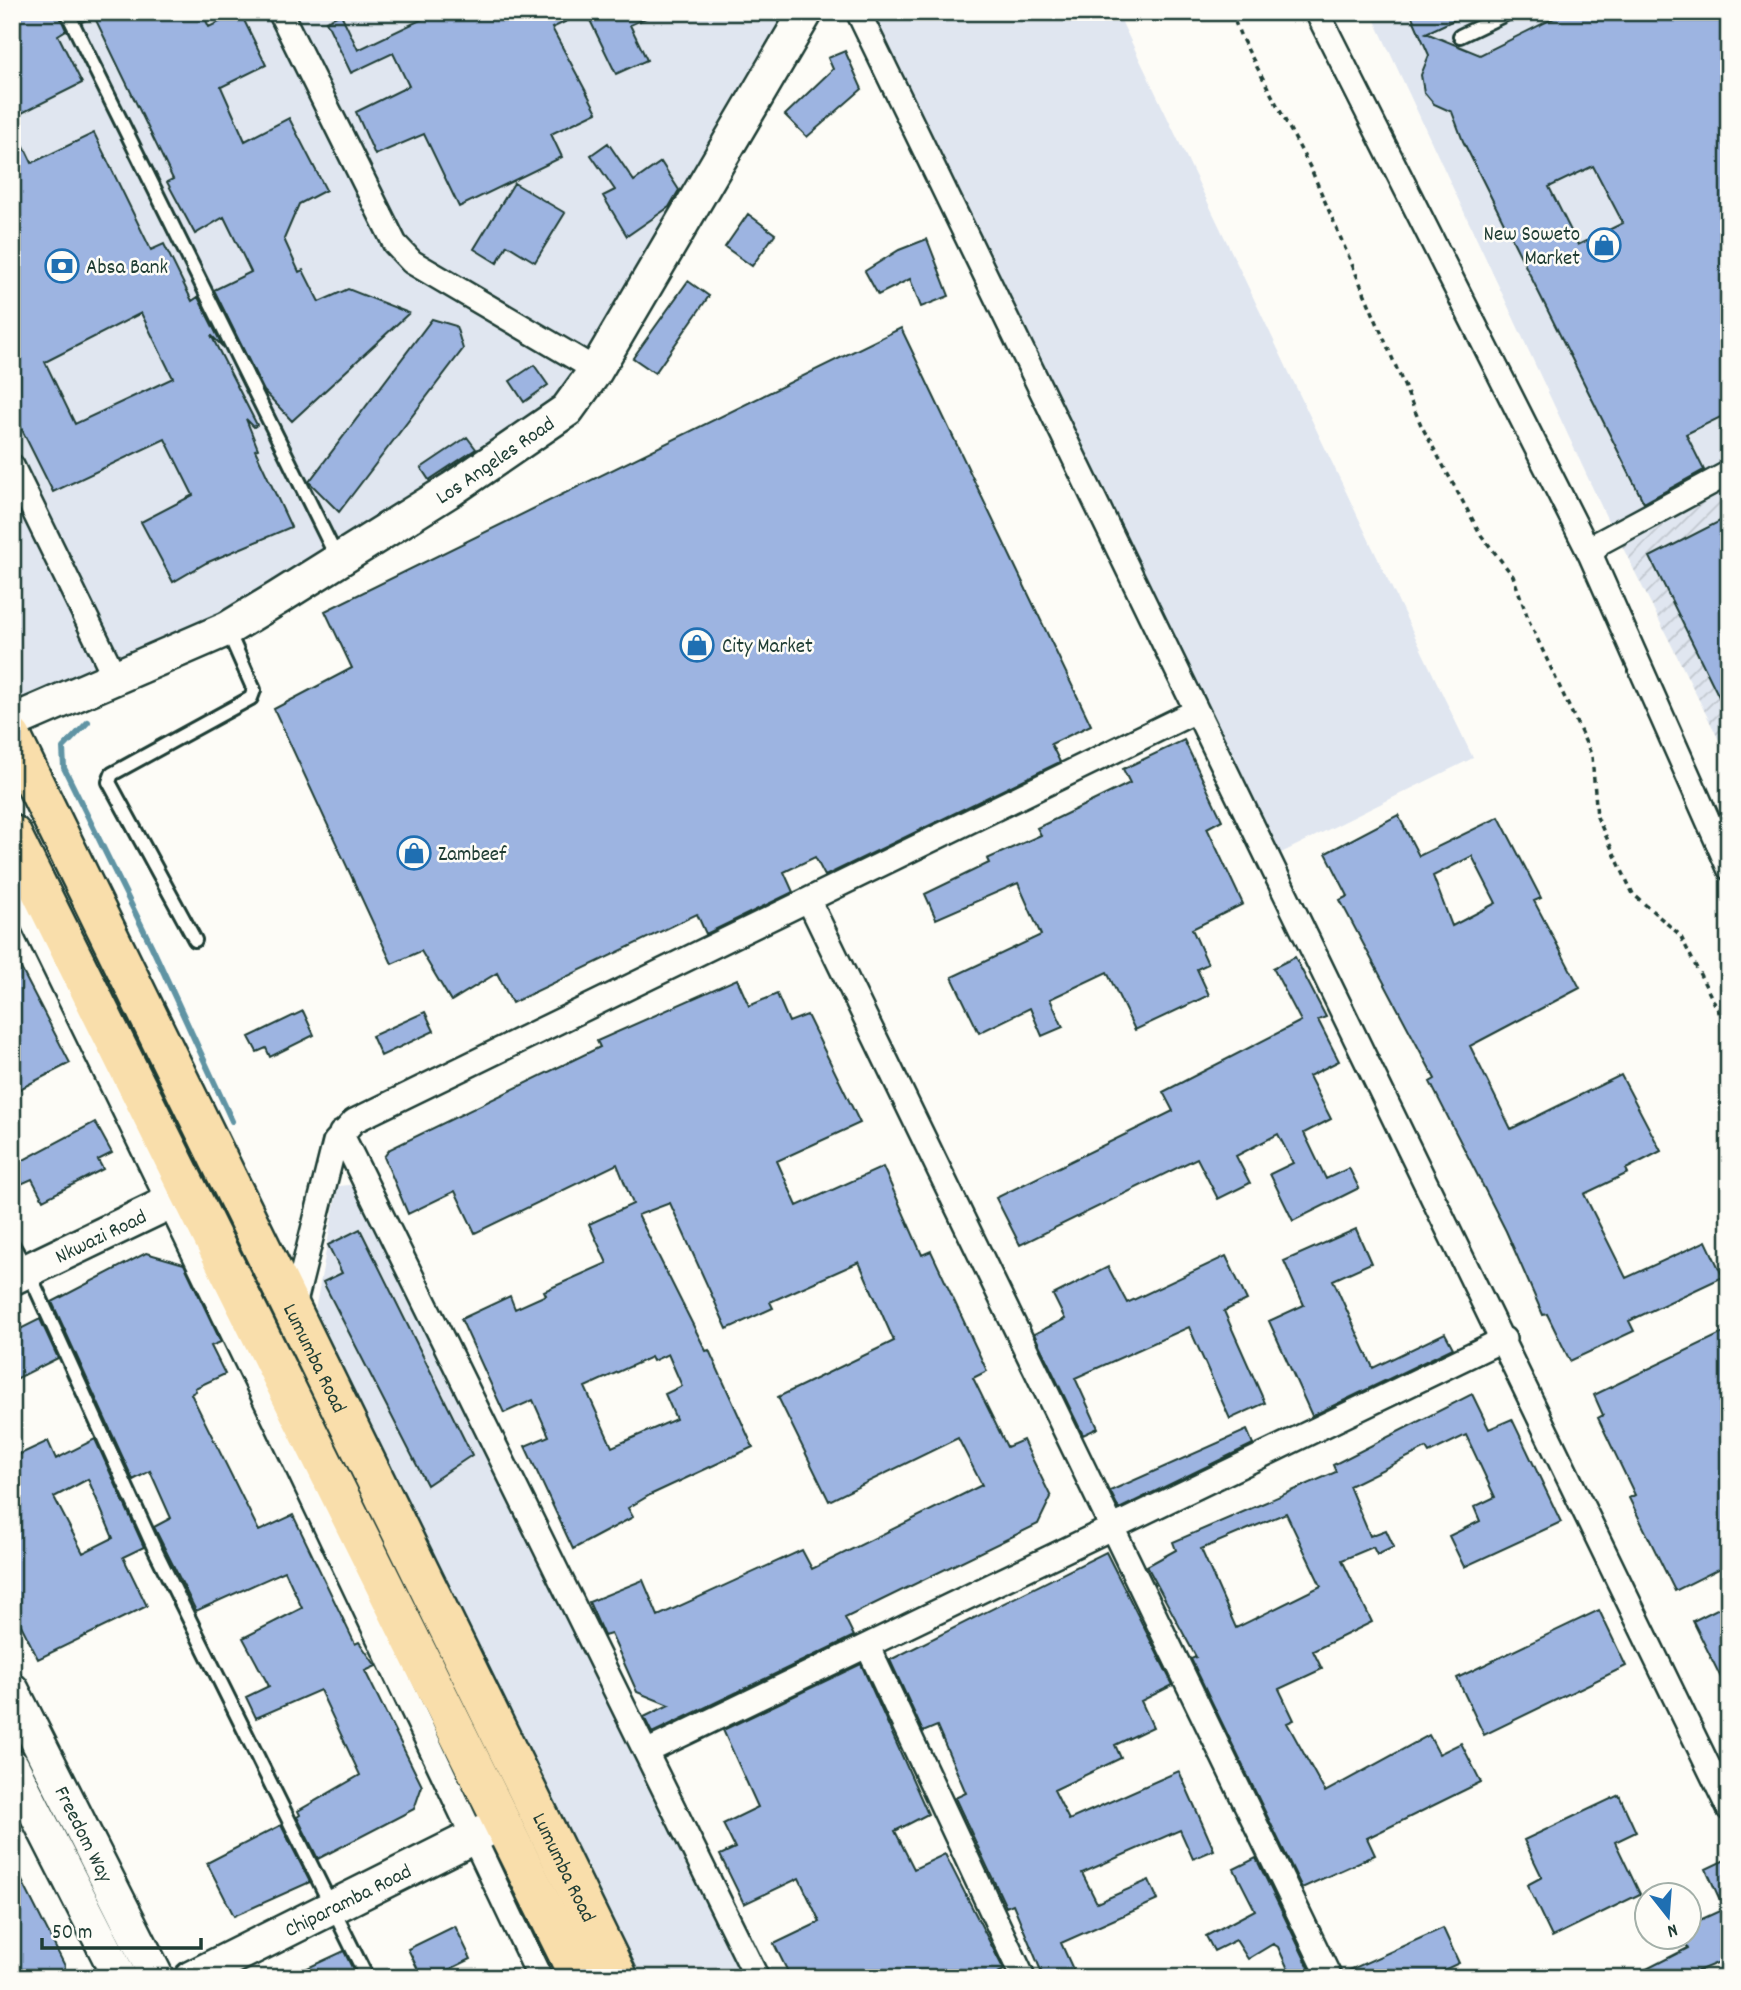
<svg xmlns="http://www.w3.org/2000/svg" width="1741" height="1990" font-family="Dekko,sans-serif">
<defs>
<pattern id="industrial-furrows" width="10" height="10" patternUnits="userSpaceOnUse" patternTransform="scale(1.75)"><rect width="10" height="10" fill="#e0e6f0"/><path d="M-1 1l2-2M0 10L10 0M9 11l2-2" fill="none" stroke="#c0c6ce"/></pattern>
</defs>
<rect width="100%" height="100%" fill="#fdfcf7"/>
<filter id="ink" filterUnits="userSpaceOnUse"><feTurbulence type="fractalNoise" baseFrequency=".0143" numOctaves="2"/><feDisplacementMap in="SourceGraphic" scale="14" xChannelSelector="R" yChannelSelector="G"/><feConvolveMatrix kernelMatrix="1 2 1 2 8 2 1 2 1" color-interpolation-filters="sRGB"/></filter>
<g filter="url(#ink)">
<path fill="#e0e6f0" d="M 12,12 L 807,12 L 570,404 L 238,621 L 12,720 Z
M 872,12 L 1117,12 L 1473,758 L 1273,857 Z
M 1371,12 L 1729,12 L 1729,478 L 1615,536 Z
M 362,1184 L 630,1734 L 647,1782 L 744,1978 L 635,1978 L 313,1321 L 338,1186 Z"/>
<path fill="url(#industrial-furrows)" d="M 1729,489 L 1729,760 L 1620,542 Z"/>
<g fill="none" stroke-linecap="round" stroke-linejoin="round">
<path stroke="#6194a4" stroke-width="6" d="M 88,722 L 63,748 L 64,768 L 152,947 L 232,1121"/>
</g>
<path fill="#9db4e1" stroke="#1f3d34" stroke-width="2" fill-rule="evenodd" d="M 12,12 L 58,12 L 66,30 L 58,35 L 82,83 L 12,118 Z
M 77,12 L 202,12 L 209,27 L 240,12 L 266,65 L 221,87 L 245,141 L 289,118 L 326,190 L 299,204 L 284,239 L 299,272 L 303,270 L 319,302 L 348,289 L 409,313 L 292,421 L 264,391 L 214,290 L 251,272 L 224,217 L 195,234 L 167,182 L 173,179 L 94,16 L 82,22 Z
M 437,12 L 586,12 L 552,28 L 597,112 L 551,134 L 562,157 L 459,207 L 424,134 L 375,155 L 356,112 L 409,86 L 393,53 L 351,73 L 326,21 L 341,14 L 358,50 Z
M 586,12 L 659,12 L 630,25 L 647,60 L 616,74 Z
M 1410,12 L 1471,12 L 1426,33 L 1480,55 L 1566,12 L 1729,12 L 1729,413 L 1686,434 L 1704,470 L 1644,503 L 1463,141 L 1452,112 L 1434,104 L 1424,92 L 1421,75 L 1429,55 ZM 1593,166 L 1623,223 L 1578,245 L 1549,187 Z
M 845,51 L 862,89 L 807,137 L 785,115 L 833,69 L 828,58 Z
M 12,121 L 32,163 L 94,133 L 151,250 L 164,244 L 192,301 L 198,297 L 223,347 L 211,335 L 257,425 L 254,427 L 246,419 L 258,449 L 255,450 L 291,527 L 206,563 L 173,582 L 141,522 L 193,495 L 165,439 L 53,492 L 12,410 ZM 141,313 L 173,378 L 75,424 L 45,362 Z
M 608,143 L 634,181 L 661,162 L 679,190 L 669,207 L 627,236 L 603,196 L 615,190 L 591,155 Z
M 514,183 L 565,213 L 535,262 L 507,245 L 497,263 L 474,249 Z
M 748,214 L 775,234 L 752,266 L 725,247 Z
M 927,239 L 949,296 L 921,307 L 910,279 L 878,295 L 865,271 L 899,250 Z
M 688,281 L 709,296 L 655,373 L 633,358 Z
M 432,319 L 456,326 L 463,349 L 339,512 L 309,482 Z
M 901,328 L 1091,725 L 1051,744 L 1060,762 L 825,876 L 815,857 L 784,872 L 793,892 L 706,934 L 697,914 L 512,1003 L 497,973 L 451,1001 L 421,951 L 392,964 L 274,709 L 352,668 L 325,611 Z
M 534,365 L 548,385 L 524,402 L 510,381 Z
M 467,437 L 476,449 L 429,480 L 421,468 Z
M 1724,519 L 1729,529 L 1729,717 L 1650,557 Z
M 1184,740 L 1222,820 L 1207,828 L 1243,904 L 1192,929 L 1208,964 L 1197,969 L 1209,995 L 1135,1030 L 1107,972 L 1050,999 L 1063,1027 L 1042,1036 L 1030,1008 L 979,1033 L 952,977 L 1041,935 L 1018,883 L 936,919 L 925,894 L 989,863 L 987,859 L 1041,835 L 1037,828 L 1130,783 L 1123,769 Z
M 1398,815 L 1419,856 L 1499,817 L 1541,898 L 1534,901 L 1580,988 L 1470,1046 L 1511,1129 L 1621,1075 L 1661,1151 L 1626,1169 L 1628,1173 L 1584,1194 L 1626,1278 L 1706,1241 L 1723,1277 L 1629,1321 L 1634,1331 L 1570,1361 L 1547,1314 L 1543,1315 L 1506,1231 L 1430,1082 L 1435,1079 L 1340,900 L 1348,896 L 1326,853 ZM 1472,856 L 1496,903 L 1452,926 L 1433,876 Z
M 12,951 L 70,1063 L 12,1093 Z
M 1295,957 L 1326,1017 L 1318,1020 L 1339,1061 L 1309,1076 L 1331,1119 L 1304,1133 L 1326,1179 L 1349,1168 L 1359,1188 L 1293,1221 L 1270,1174 L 1293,1163 L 1278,1134 L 1236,1156 L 1250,1183 L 1218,1199 L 1197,1158 L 1020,1245 L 996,1198 L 1173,1111 L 1163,1092 L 1301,1021 L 1273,968 Z
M 737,979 L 749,1006 L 777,994 L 789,1022 L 807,1015 L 860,1123 L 777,1161 L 797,1206 L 883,1167 L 922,1255 L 931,1251 L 987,1371 L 973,1378 L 1007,1447 L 1023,1440 L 1051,1497 L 1038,1524 L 845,1618 L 854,1636 L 652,1733 L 644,1717 L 669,1705 L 637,1692 L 611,1634 L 604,1636 L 589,1602 L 643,1580 L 658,1616 L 802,1550 L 812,1569 L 982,1485 L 958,1438 L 829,1501 L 778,1397 L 894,1341 L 859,1262 L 770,1302 L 773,1308 L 727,1329 L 670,1203 L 638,1215 L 706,1351 L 709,1350 L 753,1447 L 650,1495 L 628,1508 L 633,1517 L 573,1549 L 525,1446 L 549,1436 L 533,1400 L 504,1413 L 461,1319 L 510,1296 L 515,1309 L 546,1295 L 544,1291 L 607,1263 L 589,1224 L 633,1204 L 617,1164 L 475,1233 L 455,1191 L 408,1214 L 384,1157 L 390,1149 L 600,1047 L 597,1041 ZM 668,1354 L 682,1386 L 665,1394 L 676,1419 L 612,1447 L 585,1387 L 651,1357 L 653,1361 Z
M 303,1011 L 314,1035 L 270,1057 L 266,1048 L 257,1052 L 249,1037 Z
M 425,1012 L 434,1031 L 381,1056 L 372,1036 Z
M 95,1122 L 112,1153 L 98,1160 L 103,1169 L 43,1200 L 32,1179 L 12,1188 L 12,1166 Z
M 360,1229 L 472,1455 L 427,1485 L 323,1282 L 342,1273 L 328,1245 Z
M 1356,1229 L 1371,1263 L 1333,1280 L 1373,1368 L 1445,1333 L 1453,1348 L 1312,1416 L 1269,1321 L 1304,1305 L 1284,1261 Z
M 146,1253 L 184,1264 L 221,1342 L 211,1346 L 225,1374 L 195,1388 L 196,1391 L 191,1394 L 259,1531 L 293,1515 L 355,1644 L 359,1642 L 376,1666 L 365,1671 L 422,1786 L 414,1809 L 318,1859 L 297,1817 L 300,1815 L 298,1811 L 360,1775 L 320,1690 L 256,1718 L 246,1697 L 269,1686 L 243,1638 L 302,1608 L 285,1571 L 196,1611 L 154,1527 L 171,1518 L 150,1471 L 133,1480 L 52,1302 Z
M 1226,1256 L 1247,1300 L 1224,1311 L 1265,1403 L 1230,1419 L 1189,1327 L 1075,1378 L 1098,1428 L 1083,1435 L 1034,1334 L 1065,1319 L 1053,1295 L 1108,1267 L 1127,1303 Z
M 40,1319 L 58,1358 L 12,1381 L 12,1333 Z
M 1729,1330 L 1729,1564 L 1675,1591 L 1629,1498 L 1635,1495 L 1598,1418 L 1603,1415 L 1594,1395 Z
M 1472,1394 L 1489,1429 L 1512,1419 L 1561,1522 L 1464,1567 L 1449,1536 L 1480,1521 L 1474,1507 L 1495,1497 L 1466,1435 L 1429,1453 L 1426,1448 L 1349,1486 L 1370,1536 L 1386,1530 L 1394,1547 L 1377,1555 L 1373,1547 L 1342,1560 L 1372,1622 L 1313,1651 L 1322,1669 L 1279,1689 L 1294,1720 L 1287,1723 L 1325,1792 L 1429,1735 L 1439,1754 L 1461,1743 L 1481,1782 L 1367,1838 L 1375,1855 L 1302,1888 L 1191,1659 L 1196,1657 L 1147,1566 L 1176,1550 L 1173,1542 L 1336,1472 L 1333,1465 ZM 1286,1513 L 1321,1586 L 1236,1628 L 1201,1549 Z
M 1247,1430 L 1253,1444 L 1119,1509 L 1110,1491 Z
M 95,1439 L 144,1547 L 123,1557 L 147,1606 L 38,1659 L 12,1607 L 12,1458 L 48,1441 L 56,1459 ZM 88,1479 L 113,1538 L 83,1553 L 54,1497 Z
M 1106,1552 L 1173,1685 L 1141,1701 L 1153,1727 L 1115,1745 L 1121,1758 L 1054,1790 L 1069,1820 L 1179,1771 L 1214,1850 L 1193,1859 L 1180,1830 L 1082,1873 L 1097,1903 L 1149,1880 L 1158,1900 L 1061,1943 L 1077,1978 L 1044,1978 L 1013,1904 L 1006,1907 L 955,1798 L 966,1793 L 937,1726 L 923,1732 L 890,1660 Z
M 1729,1603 L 1729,1694 L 1693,1621 Z
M 1599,1610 L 1626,1666 L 1484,1735 L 1457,1678 Z
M 861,1664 L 928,1814 L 895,1831 L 914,1869 L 945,1854 L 1004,1970 L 988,1978 L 791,1978 L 774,1944 L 820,1922 L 799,1878 L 744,1904 L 720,1855 L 735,1848 L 723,1824 L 758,1807 L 723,1730 Z
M 1619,1795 L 1636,1832 L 1615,1842 L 1640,1894 L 1552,1937 L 1527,1885 L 1542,1877 L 1524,1840 Z
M 281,1825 L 310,1882 L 234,1916 L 207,1863 Z
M 1256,1858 L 1314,1978 L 1292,1978 L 1278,1947 L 1273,1944 L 1248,1959 L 1236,1940 L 1214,1951 L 1206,1936 L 1255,1910 L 1234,1869 Z
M 1729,1858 L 1729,1958 L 1681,1978 L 1629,1978 L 1688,1948 L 1683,1937 L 1689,1937 L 1689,1925 L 1724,1909 L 1706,1869 Z
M 12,1861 L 65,1966 L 62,1978 L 12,1978 Z
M 455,1926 L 471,1959 L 432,1978 L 422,1978 L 408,1949 Z
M 1443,1928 L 1459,1963 L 1427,1978 L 1344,1978 L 1343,1973 Z
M 344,1951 L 357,1978 L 286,1978 Z"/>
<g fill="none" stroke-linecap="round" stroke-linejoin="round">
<defs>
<path id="lane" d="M 67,12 L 337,558
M 1460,36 L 1510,12
M 195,940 L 109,782 L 112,774 L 251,698 L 254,690 L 228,631
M 12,1244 L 28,1271 L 155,1550 L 367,1978"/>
<path id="street" d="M 280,12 L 395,244 L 412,262 L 596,370
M 858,12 L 1729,1809
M 1317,12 L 1591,556
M 12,466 L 115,677
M 1729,473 L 1599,543 L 1591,556 L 1729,868
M 12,880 L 275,1420 L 540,1978
M 809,901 L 1330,1978
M 341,1133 L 757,1978
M 292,1314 L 335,1142 L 354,1121 L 1196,711
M 868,1647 L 1023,1978
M 646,1752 L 1504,1339"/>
<g id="secondary">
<path id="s1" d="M 12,722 L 227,629 L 278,598 L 452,489 L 567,410 L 596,370 L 806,12"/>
<path id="s2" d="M 12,1278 L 189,1193"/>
<path id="s3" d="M 12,1690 L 157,1978"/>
<path d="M 12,1766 L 120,1978"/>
<path id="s4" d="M 191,1978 L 503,1822"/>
</g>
<g id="primary">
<path id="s5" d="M 12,737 L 619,1978"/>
<path d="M 12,834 L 579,1978"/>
</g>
</defs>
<use href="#lane" stroke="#1f3d34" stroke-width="18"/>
<use href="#street" stroke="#1f3d34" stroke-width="28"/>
<use href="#secondary" stroke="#1f3d34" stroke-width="38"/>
<use href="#primary" stroke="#1f3d34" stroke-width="42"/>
<path stroke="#1f3d34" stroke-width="3.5" stroke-dasharray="5 5" stroke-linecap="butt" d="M 1231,12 L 1241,37 L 1311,169 L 1421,425 L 1481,535 L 1513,576 L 1529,621 L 1592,756 L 1597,817 L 1633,894 L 1680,935 L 1729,1032"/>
<use href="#lane" stroke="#fdfcf7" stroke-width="12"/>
<use href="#street" stroke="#fdfcf7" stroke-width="23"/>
<use href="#secondary" stroke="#fdfcf7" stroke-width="33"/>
<use href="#primary" stroke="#f9deab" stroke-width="37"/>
</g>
</g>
<defs>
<symbol id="shop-ring" viewBox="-11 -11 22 22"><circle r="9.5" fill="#fdfcf7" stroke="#1f6fb2" stroke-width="1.5"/><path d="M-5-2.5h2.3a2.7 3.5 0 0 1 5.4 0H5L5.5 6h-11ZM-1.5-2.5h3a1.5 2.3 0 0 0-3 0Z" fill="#1f6fb2"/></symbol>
<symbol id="bank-ring" viewBox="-11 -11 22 22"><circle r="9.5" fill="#fdfcf7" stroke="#1f6fb2" stroke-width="1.5"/><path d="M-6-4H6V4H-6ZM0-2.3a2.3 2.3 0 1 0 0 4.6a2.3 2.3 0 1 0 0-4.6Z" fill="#1f6fb2"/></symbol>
</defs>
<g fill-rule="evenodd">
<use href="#shop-ring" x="1585" y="226" width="38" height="38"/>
<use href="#bank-ring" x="43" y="247" width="38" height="38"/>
<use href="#shop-ring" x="678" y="626" width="38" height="38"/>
<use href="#shop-ring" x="395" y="834" width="38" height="38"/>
</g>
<g text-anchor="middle" stroke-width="5" stroke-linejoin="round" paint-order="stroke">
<g font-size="21" fill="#1f3d34" stroke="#fdfcf7" text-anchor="start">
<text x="1580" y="240" text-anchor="end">New Soweto<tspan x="1580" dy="24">Market</tspan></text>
<text x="86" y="273">Absa Bank</text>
<text x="722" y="652">City Market</text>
<text x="438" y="860">Zambeef</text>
</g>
<g font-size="21" fill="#1f3d34" stroke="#fdfcf7">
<text dy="7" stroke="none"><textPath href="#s1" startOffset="551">Los Angeles Road</textPath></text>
<text dy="7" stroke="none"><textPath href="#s2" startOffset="98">Nkwazi Road</textPath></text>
<text dy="7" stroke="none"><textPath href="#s5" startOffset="691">Lumumba Road</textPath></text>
<text dy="7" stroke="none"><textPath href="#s3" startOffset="161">Freedom Way</textPath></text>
<text dy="7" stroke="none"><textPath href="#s5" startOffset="1258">Lumumba Road</textPath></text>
<text dy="7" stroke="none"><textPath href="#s4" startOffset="175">Chiparamba Road</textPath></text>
</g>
</g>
<rect width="1741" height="1990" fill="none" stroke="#fdfcf7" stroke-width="42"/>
<rect x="21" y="21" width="1699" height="1948" fill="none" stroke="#1f3d34" stroke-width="2.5" filter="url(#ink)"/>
<g transform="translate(1668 1916) rotate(163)"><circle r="33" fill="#fdfcf7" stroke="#a4b0a9" stroke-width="2"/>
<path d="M0-5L12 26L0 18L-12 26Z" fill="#1f6fb2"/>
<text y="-10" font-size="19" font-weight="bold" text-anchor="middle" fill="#1f3d34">N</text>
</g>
<path d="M42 1938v10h159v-10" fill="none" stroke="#1f3d34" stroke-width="3.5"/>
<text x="52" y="1938" font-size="21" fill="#1f3d34" stroke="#fdfcf7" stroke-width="5" paint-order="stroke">50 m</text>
</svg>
